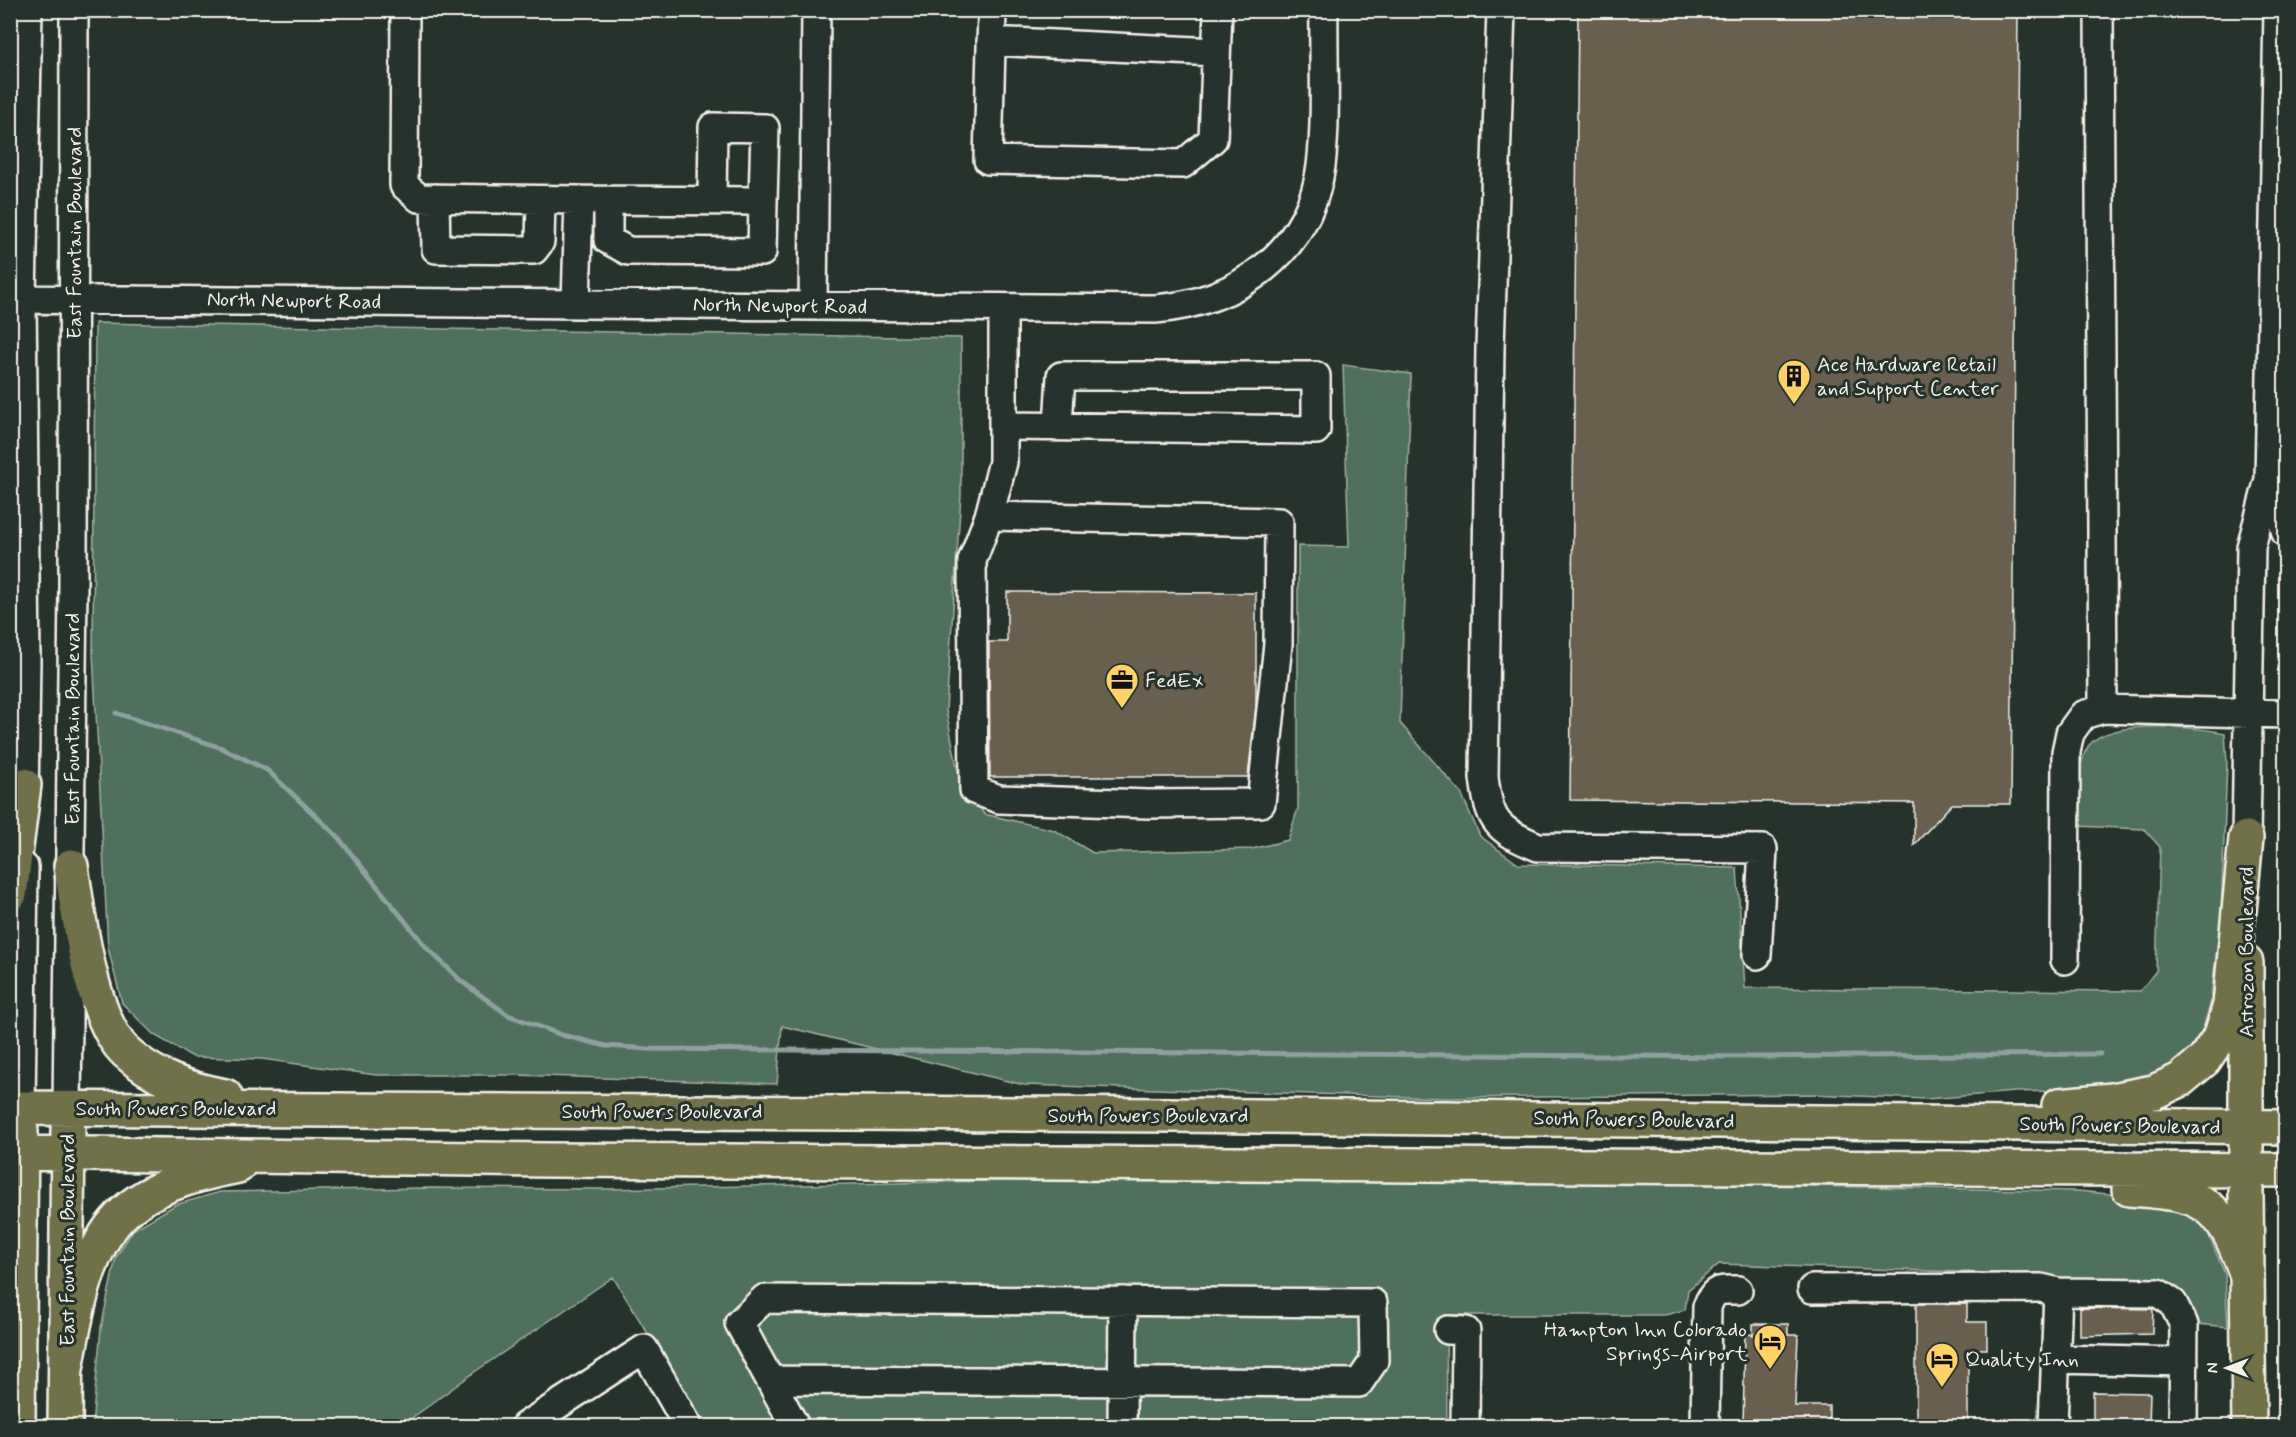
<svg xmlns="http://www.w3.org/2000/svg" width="2296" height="1437" font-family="Mynerve,sans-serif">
<rect width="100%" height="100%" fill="#26332d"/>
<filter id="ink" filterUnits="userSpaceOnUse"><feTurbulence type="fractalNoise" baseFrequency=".0167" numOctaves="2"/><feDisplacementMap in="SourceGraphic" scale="12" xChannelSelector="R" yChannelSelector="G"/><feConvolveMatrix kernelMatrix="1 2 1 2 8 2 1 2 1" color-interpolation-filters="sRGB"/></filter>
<g filter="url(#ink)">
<path fill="#4f705b" stroke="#a2b0a2" stroke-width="1.5" d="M 95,323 L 961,338 L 961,495 L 946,710 L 959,777 L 984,814 L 1054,830 L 1093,853 L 1252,849 L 1288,840 L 1298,808 L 1298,546 L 1349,547 L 1343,365 L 1411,374 L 1400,723 L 1461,793 L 1480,836 L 1518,864 L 1737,868 L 1745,988 L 2140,991 L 2156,971 L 2160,847 L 2144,829 L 2076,826 C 2078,802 2076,774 2085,752 C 2099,716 2195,727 2225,733 L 2227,762 L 2221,915 L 2210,1005 L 2199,1041 L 2171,1070 L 2149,1079 L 2086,1090 L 2015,1092 L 1926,1099 L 1812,1094 L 1445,1098 L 1024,1085 L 782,1026 L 777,1084 L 515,1075 L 376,1075 L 262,1059 L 193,1057 L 154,1035 L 122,1003 L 108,948 L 93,653 Z
M 1339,1177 L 2078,1191 L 2169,1200 L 2204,1224 L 2225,1274 L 2228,1327 L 2197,1324 L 2157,1286 L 2022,1274 L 1719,1264 L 1688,1290 L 1685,1310 L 1665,1315 L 1446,1315 L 1447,1426 L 705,1426 L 613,1277 L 476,1371 L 401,1426 L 92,1426 L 101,1328 L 116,1257 L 133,1230 L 175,1205 L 220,1192 L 424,1188 L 607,1189 L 1038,1180 Z"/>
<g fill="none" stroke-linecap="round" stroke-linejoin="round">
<path stroke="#8ea1a0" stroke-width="5" d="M 116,713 L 222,748 L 267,770 L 337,836 L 425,946 L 461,981 L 508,1015 L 562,1035 L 606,1046 L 649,1049 L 1754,1057 L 2100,1054"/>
</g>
<path fill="#675f50" stroke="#f4f1e8" stroke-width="1.5" d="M 1578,10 L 2018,10 L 2011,804 L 1952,804 L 1914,845 L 1914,803 L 1570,800 Z
M 1007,592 L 1256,593 L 1256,706 L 1248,777 L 990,777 L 989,642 L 1007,642 Z
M 1916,1304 L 1967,1304 L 1967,1322 L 1987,1322 L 1987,1349 L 1968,1349 L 1968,1426 L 1916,1426 Z
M 2080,1308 L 2153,1309 L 2152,1334 L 2080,1336 Z
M 1753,1324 L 1788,1324 L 1788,1335 L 1798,1335 L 1795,1406 L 1829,1406 L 1829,1426 L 1743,1426 L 1745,1333 L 1753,1335 Z
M 2093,1392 L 2150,1393 L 2149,1426 L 2093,1426 Z"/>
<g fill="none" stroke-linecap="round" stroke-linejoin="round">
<defs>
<path id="minor" d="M 405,10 L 404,185 L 419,198 L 579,200 L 576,303
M 992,10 L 988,160 L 1183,164 L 1213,139 L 1218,10
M 1501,10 L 1490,348 L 1484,777 C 1489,822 1497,830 1538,847 L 1763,849 L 1757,955
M 2099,10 L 2103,709
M 991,41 L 1216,52
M 435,198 L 436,249 L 534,250 L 540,242 L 541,200
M 579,200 L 763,201 L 765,128 L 713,127 L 712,200
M 608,200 L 608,240 L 628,251 L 762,252 L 763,201
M 10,299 L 1155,309 C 1237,303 1309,252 1321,166 C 1327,116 1323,61 1324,10
M 813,306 L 816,10
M 1003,426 L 1316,430 L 1316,376 L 1061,376 L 1058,425
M 2270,480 L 2286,533
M 989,516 L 1279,522 L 1278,644 L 1261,803 L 1148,804 L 999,799 L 974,790 L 972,561 L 989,516 L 1003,462 L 1003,308
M 24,804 L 26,660 L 22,299 L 28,10
M 2246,838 L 2251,547 L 2269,479 L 2278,10
M 2065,960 L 2066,752 L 2070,733 L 2083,715 L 2103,709 L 2286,714
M 21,1108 L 24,867
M 67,1108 L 73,587 L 74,10
M 1812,1289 L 2041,1288 L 2058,1292
M 1448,1330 L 1466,1331 L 1465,1426
M 2055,1359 L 2184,1362
M 770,1380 L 1359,1383 L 1374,1361 L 1373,1303 L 764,1299 L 739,1323 L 795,1426
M 525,1426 L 644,1349 L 688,1426
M 1122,1426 L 1123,1301
M 1705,1426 L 1707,1307 C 1714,1288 1718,1290 1738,1290
M 2053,1426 L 2058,1292 L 2158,1293 L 2173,1303 L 2184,1325 L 2183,1426"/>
<path id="major" d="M 2246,963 L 2246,1195 L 2249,1426"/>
<path id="highway" d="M 71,866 C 78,913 91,1020 126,1052 C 154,1078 188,1089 225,1096
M 10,894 L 24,785
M 2059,1105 L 2112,1100 L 2154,1092 L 2180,1080 L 2204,1060 L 2221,1035 L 2230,1005 L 2246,838
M 10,1108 L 1171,1115 L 2286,1127
M 10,1153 L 549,1160 L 2286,1170
M 2129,1189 C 2204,1194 2220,1200 2246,1273
M 66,1369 C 74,1324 84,1258 115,1222 C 143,1188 195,1174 238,1166
M 18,1426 L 21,1131
M 65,1426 L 68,1130"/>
</defs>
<use href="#minor" stroke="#f4f1e8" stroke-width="32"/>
<use href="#major" stroke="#f4f1e8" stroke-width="38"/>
<use href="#highway" stroke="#f4f1e8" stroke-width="38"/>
<use href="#minor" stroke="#26332d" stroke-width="27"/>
<use href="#major" stroke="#70704a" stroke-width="33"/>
<use href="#highway" stroke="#70704a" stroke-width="33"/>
</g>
</g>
<defs>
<symbol id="building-pin" viewBox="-11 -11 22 30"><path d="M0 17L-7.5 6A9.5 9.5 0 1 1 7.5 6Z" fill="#ffd166" stroke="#26332d"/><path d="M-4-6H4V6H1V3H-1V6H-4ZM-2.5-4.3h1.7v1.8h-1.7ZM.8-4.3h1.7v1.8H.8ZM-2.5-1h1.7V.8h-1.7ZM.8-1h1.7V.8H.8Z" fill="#111"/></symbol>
<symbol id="office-pin" viewBox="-11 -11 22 30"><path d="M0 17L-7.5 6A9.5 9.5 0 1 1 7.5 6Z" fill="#ffd166" stroke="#26332d"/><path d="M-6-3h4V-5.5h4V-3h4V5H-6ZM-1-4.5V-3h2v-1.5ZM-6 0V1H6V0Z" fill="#111"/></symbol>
<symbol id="hotel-pin" viewBox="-11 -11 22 30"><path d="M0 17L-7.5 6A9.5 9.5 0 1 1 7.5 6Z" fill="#ffd166" stroke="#26332d"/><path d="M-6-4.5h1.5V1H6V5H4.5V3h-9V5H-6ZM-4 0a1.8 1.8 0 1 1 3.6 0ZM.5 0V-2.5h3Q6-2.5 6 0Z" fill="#111"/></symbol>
</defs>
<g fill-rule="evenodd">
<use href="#building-pin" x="1775" y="357" width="38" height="52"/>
<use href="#office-pin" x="1103" y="661" width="38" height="52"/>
<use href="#hotel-pin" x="1751" y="1322" width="38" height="52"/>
<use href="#hotel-pin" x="1923" y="1340" width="38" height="52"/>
</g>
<g text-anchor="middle" stroke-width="6" stroke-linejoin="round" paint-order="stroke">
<g font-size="21" fill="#f4f1e8" stroke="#26332d">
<text transform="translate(74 233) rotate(-90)" y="7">East Fountain Boulevard</text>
<text transform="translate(294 300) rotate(1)" y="7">North Newport Road</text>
<text transform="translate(780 305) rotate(1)" y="7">North Newport Road</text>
<text transform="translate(72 719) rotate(-90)" y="7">East Fountain Boulevard</text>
<text transform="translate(2246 952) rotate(-90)" y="7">Astrozon Boulevard</text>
<text x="176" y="1115">South Powers Boulevard</text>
<text x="662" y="1118">South Powers Boulevard</text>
<text x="1148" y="1122">South Powers Boulevard</text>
<text transform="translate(1634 1119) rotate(1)" y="7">South Powers Boulevard</text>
<text transform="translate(2120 1125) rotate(1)" y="7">South Powers Boulevard</text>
<text transform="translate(67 1240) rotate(-90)" y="7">East Fountain Boulevard</text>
</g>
<g font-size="21" fill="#f4f1e8" stroke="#26332d" text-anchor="start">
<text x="1817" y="371">Ace Hardware Retail<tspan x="1817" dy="24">and Support Center</tspan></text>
<text x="1145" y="687">FedEx</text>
<text x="1747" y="1336" text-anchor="end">Hampton Inn Colorado<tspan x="1747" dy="24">Springs-Airport</tspan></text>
<text x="1965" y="1366">Quality Inn</text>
</g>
</g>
<rect width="2296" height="1437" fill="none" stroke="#26332d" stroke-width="36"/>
<rect x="18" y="18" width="2260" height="1401" fill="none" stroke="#f4f1e8" stroke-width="2" filter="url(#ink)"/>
<g transform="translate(2227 1368) rotate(270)" stroke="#26332d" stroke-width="4.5" paint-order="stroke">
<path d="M0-4.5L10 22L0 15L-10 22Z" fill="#f4f1e8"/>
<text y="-9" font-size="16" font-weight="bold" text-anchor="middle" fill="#f4f1e8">N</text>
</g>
</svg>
